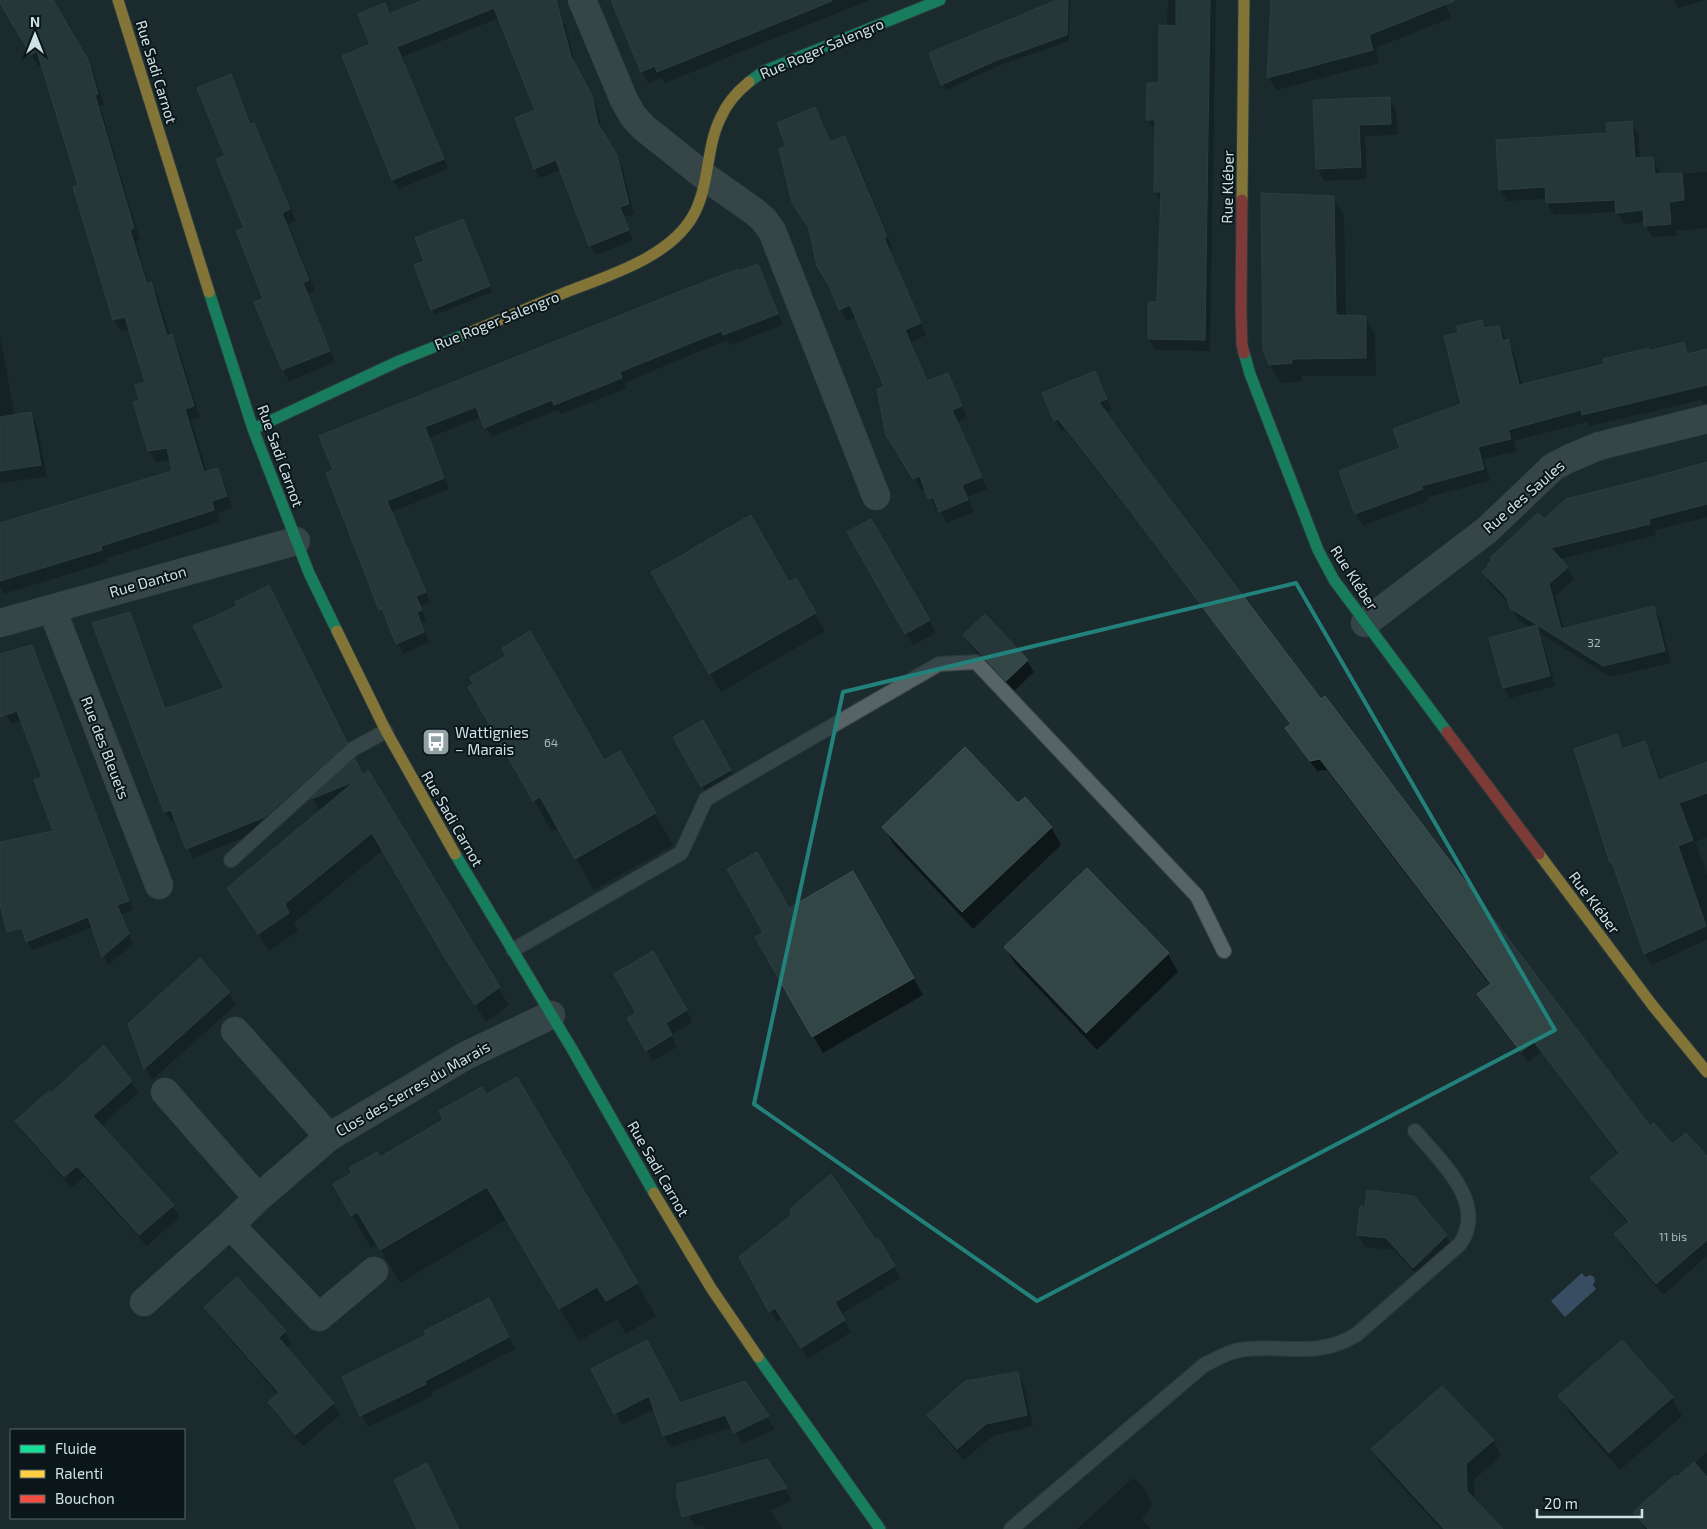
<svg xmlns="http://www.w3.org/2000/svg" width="1707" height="1529" font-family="'Exo 2',sans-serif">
<rect width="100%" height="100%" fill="#1b2b2e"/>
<path fill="#5d77a3" d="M 1582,1273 L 1585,1277 L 1590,1275 L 1594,1277 L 1595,1281 L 1593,1285 L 1596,1289 L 1565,1317 L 1551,1301 Z"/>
<path fill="#0007" d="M 0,0 L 47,0 L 58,11 L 94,73 L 104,105 L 100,106 L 140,240 L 136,241 L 144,269 L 149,284 L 150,284 L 157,295 L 170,336 L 172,336 L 178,347 L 200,418 L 191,420 L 207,472 L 217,469 L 224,481 L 232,508 L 217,513 L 220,522 L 107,558 L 108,562 L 4,594 L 0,587 L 0,524 L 174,472 L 171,460 L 156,462 L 149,450 L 141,401 L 147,383 L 129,329 L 121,331 L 114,320 L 74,188 L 79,186 L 42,64 L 38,66 Z
M 425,0 L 549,0 L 566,27 L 576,67 L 597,107 L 603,135 L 622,167 L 634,214 L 624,217 L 633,240 L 596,255 L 590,245 L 561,170 L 540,178 L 535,169 L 536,111 L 499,18 L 402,57 L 448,169 L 399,189 L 393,180 L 344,56 L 372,45 L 384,5 L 390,15 Z
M 697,0 L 869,0 L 665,83 L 662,78 L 648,83 L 642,71 Z
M 1059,0 L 1069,0 L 1070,2 L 1069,41 L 998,66 L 946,90 L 943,84 Z
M 1168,0 L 1216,0 L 1210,351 L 1155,350 L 1149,339 L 1158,304 L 1162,203 L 1155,191 L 1156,130 L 1154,130 L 1148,119 L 1160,85 L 1167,27 Z
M 1275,0 L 1443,0 L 1451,18 L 1376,48 L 1379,63 L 1276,90 L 1269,78 Z
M 1674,0 L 1705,0 L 1679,8 Z
M 230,76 L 236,87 L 252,125 L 254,124 L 260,135 L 296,221 L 288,224 L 315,291 L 308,294 L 335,362 L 289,381 L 283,370 L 256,303 L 265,300 L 226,156 Z
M 1389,98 L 1396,110 L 1398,135 L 1365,136 L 1367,179 L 1324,181 L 1318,169 L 1314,101 Z
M 815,109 L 831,143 L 845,137 L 852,149 L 893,249 L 890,250 L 926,335 L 911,342 L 928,382 L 947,374 L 954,386 L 967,418 L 958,422 L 987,489 L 968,497 L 974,512 L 947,523 L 939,509 L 936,510 L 926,488 L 921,490 L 888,435 L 885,387 L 857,317 L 847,321 L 840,309 L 810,230 L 788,147 Z
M 1631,123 L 1638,134 L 1640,159 L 1652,158 L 1659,170 L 1660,175 L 1707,172 L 1707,228 L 1676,231 L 1677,236 L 1652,237 L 1646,226 L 1645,222 L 1624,224 L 1617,212 L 1554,215 L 1547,203 L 1547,199 L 1507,201 L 1500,189 Z
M 1333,197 L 1344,216 L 1346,316 L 1365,317 L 1375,335 L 1376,376 L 1302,376 L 1302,381 L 1281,383 L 1270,365 Z
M 465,226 L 492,292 L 435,315 L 432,309 L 426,262 Z
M 758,265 L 763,275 L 783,325 L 730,345 L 727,340 L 624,383 L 627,388 L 561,414 L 558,410 L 491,437 L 481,417 L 429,438 L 449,489 L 392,512 L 430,602 L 421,606 L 426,621 L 421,622 L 429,642 L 403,654 L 388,619 L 386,620 L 380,610 L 327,474 L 739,272 Z
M 1481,322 L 1485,329 L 1499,327 L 1514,353 L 1522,385 L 1606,364 L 1648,349 L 1650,352 L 1683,344 L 1689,354 L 1707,350 L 1707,403 L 1703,404 L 1701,400 L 1590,426 L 1587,422 L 1514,441 L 1517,451 L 1484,459 L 1490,481 L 1427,497 L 1428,501 L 1363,526 L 1356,514 L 1340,472 L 1401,448 L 1463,404 L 1460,334 Z
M 0,336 L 15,416 L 30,414 L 37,425 L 47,477 L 0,483 Z
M 1094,372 L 1112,410 L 1105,413 L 1134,454 L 1321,701 L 1650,1128 L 1672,1146 L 1707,1158 L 1707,1256 L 1663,1295 L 1622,1246 L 1616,1235 L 1628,1224 L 1598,1189 L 1592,1178 L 1619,1155 L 1541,1052 L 1528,1062 L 1485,1005 L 1478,995 L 1491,986 L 1327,770 L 1317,771 L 1287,728 L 1292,725 L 1131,514 L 1065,430 L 1061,431 L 1055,420 Z
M 1707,464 L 1707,517 L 1655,530 L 1656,535 L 1560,559 L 1567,568 L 1574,579 L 1555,596 L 1564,630 L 1654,608 L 1660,619 L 1671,663 L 1610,677 L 1541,634 L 1555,686 L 1510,698 L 1504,687 L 1532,628 L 1518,620 L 1510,605 L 1490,584 L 1483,572 L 1489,566 L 1488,565 L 1544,520 Z
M 871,520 L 936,633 L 913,645 L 849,533 Z
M 652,573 L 789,584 L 795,580 L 825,631 L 721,692 Z
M 275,597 L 352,754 L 271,827 L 193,858 L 188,848 L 177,820 L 171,822 L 165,812 L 129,614 L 135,624 L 166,710 L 226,688 Z
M 964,636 L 1027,661 L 1034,672 L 1013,692 L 971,647 Z
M 32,647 L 37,656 L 133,910 L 121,914 L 133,944 L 108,965 L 104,956 L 92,927 L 33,950 L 27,942 L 0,844 L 54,832 L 44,778 L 22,720 L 11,724 L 0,700 L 0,655 Z
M 508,657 L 604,762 L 619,752 L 673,845 L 594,890 L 559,828 L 552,832 L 534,800 Z
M 702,721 L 737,782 L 709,798 L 674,738 Z
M 1616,735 L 1624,750 L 1645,742 L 1651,753 L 1661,780 L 1707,764 L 1707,837 L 1695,842 L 1707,875 L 1707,940 L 1651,965 L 1645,954 L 1617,873 L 1611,862 Z
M 355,761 L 509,1005 L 486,1022 L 457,976 L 383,850 L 294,923 L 298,931 L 269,951 L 229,889 L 320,812 L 313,799 Z
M 1018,805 L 1051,827 L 1061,845 L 973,929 L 894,845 L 884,827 Z
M 853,873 L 923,995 L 823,1053 L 756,938 L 765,933 L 788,910 Z
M 1005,947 L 1168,954 L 1178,972 L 1097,1050 L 1016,965 Z
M 653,953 L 693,1022 L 671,1035 L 677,1047 L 653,1061 L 628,1018 L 637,1013 Z
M 200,960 L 229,993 L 236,1005 L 152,1080 L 146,1068 L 129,1024 Z
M 517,1078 L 656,1316 L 626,1334 L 617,1319 L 579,1341 L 507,1219 L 400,1283 L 378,1245 L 371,1248 L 335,1185 Z
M 131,1081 L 138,1093 L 101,1126 L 172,1205 L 179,1217 L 147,1246 L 84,1177 L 71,1188 L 24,1133 L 17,1121 L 51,1095 Z
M 1358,1235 L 1446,1236 L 1453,1247 L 1421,1279 L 1394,1250 L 1365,1247 Z
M 877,1240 L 901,1278 L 841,1314 L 851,1332 L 808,1359 L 782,1319 L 777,1322 L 770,1311 Z
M 206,1307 L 285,1332 L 291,1344 L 286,1348 L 333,1404 L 340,1415 L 303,1446 L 276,1414 L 270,1402 L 278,1395 L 213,1319 Z
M 496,1312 L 515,1349 L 431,1393 L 432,1396 L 368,1427 L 344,1377 L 428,1335 Z
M 593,1369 L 680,1404 L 744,1382 L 775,1429 L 742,1444 L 732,1427 L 671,1447 L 664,1436 L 655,1409 L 622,1425 Z
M 1017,1373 L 1024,1385 L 1033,1426 L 993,1436 L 964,1460 L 935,1427 L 928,1415 Z
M 1560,1396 L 1672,1398 L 1682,1416 L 1620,1470 L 1570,1414 Z
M 1493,1440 L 1501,1455 L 1474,1480 L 1475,1501 L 1497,1529 L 1441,1529 L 1381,1464 L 1373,1449 Z
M 1707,1452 L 1707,1529 L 1645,1529 L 1634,1512 L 1677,1479 Z
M 766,1461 L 792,1500 L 770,1511 L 783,1529 L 705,1529 L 702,1525 L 696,1527 L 678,1497 Z
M 1133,1478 L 1144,1488 L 1153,1505 L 1142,1519 L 1151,1529 L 1077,1529 Z"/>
<path fill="#324646" stroke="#445252" d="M 0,0 L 53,0 L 88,60 L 98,94 L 95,95 L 134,228 L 130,230 L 138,256 L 147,284 L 151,282 L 167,336 L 172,334 L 194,406 L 185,409 L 204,472 L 218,468 L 227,496 L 212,501 L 214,510 L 101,546 L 102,550 L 0,581 L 0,523 L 172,471 L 167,448 L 148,451 L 133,402 L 139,400 L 135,385 L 145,382 L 125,317 L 113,320 L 73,187 L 78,185 L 37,51 L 31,55 L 0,3 Z
M 423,0 L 556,0 L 571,56 L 592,96 L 598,124 L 617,155 L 629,204 L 620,207 L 629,230 L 589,246 L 556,160 L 534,169 L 515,118 L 535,110 L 494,8 L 397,47 L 444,159 L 392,180 L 342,56 L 370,44 L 358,14 L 385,3 L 389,14 Z
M 611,0 L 831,0 L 832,1 L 657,72 L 655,66 L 641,72 Z
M 1057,0 L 1068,0 L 1067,35 L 995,61 L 941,85 L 929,53 Z
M 1176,0 L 1210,0 L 1205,340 L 1148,339 L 1148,302 L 1157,302 L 1161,192 L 1154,192 L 1155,120 L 1146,120 L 1147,83 L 1159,83 L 1159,25 L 1176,26 Z
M 1271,0 L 1454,0 L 1454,1 L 1369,35 L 1373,50 L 1267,78 Z
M 231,74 L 250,124 L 254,123 L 290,209 L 282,213 L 309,280 L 303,283 L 330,351 L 282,370 L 254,302 L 263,299 L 236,231 L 244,228 L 216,159 L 225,156 L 197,88 Z
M 1390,97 L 1391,124 L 1359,125 L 1361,167 L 1316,169 L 1313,100 Z
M 815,107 L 830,142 L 845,136 L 887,237 L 884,238 L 921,323 L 905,330 L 927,381 L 948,373 L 962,406 L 952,410 L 982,477 L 962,485 L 968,500 L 939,512 L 933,497 L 928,499 L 920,476 L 913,479 L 886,435 L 877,389 L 884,387 L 860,328 L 850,305 L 839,310 L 830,287 L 817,266 L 809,229 L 792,202 L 779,149 L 786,146 L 777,123 Z
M 1632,121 L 1635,158 L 1653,157 L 1655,174 L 1682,173 L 1684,200 L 1669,202 L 1671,224 L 1644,226 L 1643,210 L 1616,213 L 1615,200 L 1546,203 L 1545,187 L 1499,190 L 1496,140 L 1607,133 L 1606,123 Z
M 1261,193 L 1334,196 L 1336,315 L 1366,316 L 1366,358 L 1292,359 L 1292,363 L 1269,365 L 1263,349 Z
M 463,219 L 490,286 L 431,310 L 414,265 L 424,261 L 415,238 Z
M 758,264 L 778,314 L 723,335 L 721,331 L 620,372 L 622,378 L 554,405 L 552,400 L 484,428 L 476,407 L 425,427 L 444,478 L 387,501 L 426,592 L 416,596 L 422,610 L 417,612 L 424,632 L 396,644 L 382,609 L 379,610 L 326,473 L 333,470 L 319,436 L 681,291 L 738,269 L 739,271 Z
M 1482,320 L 1484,328 L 1499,326 L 1503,341 L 1508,339 L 1519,385 L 1604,364 L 1603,359 L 1649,348 L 1649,351 L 1684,342 L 1687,354 L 1707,349 L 1707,385 L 1582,415 L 1581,410 L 1508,430 L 1511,439 L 1478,447 L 1484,469 L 1421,486 L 1423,489 L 1355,514 L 1339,471 L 1400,448 L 1393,429 L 1461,404 L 1444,336 L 1458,333 L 1457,326 Z
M 1095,371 L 1107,399 L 1099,402 L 1135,453 L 1321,699 L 1325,696 L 1369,754 L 1650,1126 L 1654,1123 L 1672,1144 L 1686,1133 L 1707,1156 L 1707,1240 L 1656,1284 L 1614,1234 L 1629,1222 L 1590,1178 L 1619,1153 L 1534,1042 L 1521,1052 L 1477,994 L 1491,984 L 1320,759 L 1310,761 L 1285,728 L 1291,724 L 1123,502 L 1058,419 L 1054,421 L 1042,393 Z
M 31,412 L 41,465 L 0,471 L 0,417 Z
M 1707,462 L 1707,504 L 1649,519 L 1650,524 L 1551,548 L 1568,567 L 1549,584 L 1561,629 L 1654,606 L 1665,651 L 1603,666 L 1510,608 L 1507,598 L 1482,572 L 1490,564 L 1487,565 L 1492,560 L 1490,558 L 1538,513 L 1544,519 L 1566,499 L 1653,477 Z
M 751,515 L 789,582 L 796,578 L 816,613 L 709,674 L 651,572 L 690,551 L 690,550 Z
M 871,519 L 930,620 L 905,634 L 847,532 Z
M 269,585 L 347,743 L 265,817 L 186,849 L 171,810 L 164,812 L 92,623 L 130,612 L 165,709 L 224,688 L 193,626 L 237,606 L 235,602 Z
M 985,614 L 1028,660 L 1006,681 L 963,635 Z
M 1537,625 L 1550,676 L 1503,688 L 1489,638 Z
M 530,631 L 604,760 L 620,751 L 656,813 L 575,859 L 540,797 L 533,801 L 468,687 L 473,684 L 470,677 L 506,656 L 502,648 Z
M 32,645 L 129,901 L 117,905 L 129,934 L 102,957 L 88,917 L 26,942 L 22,928 L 7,932 L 0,904 L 0,842 L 53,831 L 34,780 L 42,777 L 17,711 L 0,717 L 0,654 Z
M 703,720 L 731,770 L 701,787 L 673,737 Z
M 1617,734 L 1622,749 L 1645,741 L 1659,780 L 1707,762 L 1707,793 L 1679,803 L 1693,840 L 1678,846 L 1706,926 L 1644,954 L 1612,862 L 1610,863 L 1574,749 Z
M 965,747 L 1018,803 L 1025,797 L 1052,827 L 962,912 L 882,827 Z
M 355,759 L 363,775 L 368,770 L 500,987 L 475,1005 L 445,958 L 372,833 L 285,904 L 289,913 L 258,934 L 227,888 L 355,781 L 311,799 Z
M 757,852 L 789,908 L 853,871 L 914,978 L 812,1037 L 755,937 L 763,932 L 727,869 Z
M 1087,868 L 1169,953 L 1086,1033 L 1004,947 Z
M 653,951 L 687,1010 L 666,1023 L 672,1035 L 646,1051 L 627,1018 L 636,1013 L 614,974 Z
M 200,958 L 230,992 L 144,1069 L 128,1024 Z
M 104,1045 L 132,1081 L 93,1116 L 174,1205 L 139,1235 L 77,1166 L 64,1177 L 15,1121 L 49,1091 L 51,1093 Z
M 517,1077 L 638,1283 L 606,1301 L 597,1287 L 559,1309 L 487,1187 L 380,1250 L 357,1212 L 351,1216 L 333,1184 L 352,1173 L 349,1168 L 377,1152 L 380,1157 L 443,1120 L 439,1111 L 482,1087 L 486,1094 Z
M 831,1174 L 875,1239 L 878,1238 L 895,1266 L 835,1302 L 845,1320 L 801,1348 L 775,1308 L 769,1312 L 739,1257 L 790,1216 L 791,1208 Z
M 1367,1190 L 1414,1196 L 1447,1235 L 1413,1268 L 1386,1238 L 1357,1235 L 1360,1206 L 1365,1207 Z
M 237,1277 L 286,1331 L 279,1338 L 334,1403 L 295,1435 L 268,1402 L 279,1393 L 204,1307 Z
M 489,1298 L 509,1337 L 425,1381 L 426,1384 L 360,1416 L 342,1377 L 426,1335 L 424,1331 Z
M 647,1340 L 680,1403 L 745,1381 L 769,1416 L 734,1433 L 725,1415 L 663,1436 L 649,1396 L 614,1414 L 591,1369 Z
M 1622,1340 L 1673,1397 L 1609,1453 L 1558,1396 Z
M 1018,1372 L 1027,1415 L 986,1424 L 957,1449 L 927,1415 L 965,1381 Z
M 1442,1386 L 1494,1440 L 1466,1464 L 1467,1491 L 1503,1529 L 1444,1529 L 1371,1449 Z
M 767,1459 L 787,1488 L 682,1517 L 677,1496 L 677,1484 Z
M 1694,1462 L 1707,1477 L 1707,1529 L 1648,1529 L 1633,1512 L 1675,1475 L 1677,1477 Z
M 427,1463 L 459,1529 L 417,1529 L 394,1480 Z"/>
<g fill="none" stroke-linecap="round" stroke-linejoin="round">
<defs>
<path id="lane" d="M 231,860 L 353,749 L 386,731
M 513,950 L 681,853 L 706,799 L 939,664 L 976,662 L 1197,896 L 1224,951
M 1011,1529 L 1204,1365 C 1218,1358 1231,1350 1247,1349 C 1289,1345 1317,1358 1356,1335 L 1460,1244 C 1488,1203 1440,1161 1415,1131"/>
<path id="street" d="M 582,0 L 624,100 L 633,116 L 643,127 L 707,178 L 755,212 L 764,220 L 772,231 L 876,496
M 52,609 L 159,885
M 0,623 L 296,541
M 1365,623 L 1487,530 L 1553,467 L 1568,459 L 1599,446 L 1707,419
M 235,1031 L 329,1137
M 165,1092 L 258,1198
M 374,1271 L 319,1317 L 230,1225 L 258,1198 L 329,1137 L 465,1056 L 551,1015
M 144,1302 L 230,1225"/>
<path id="fast" d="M 749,82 L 764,71 L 940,0
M 209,292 L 253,429 L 309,573 L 337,631
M 1244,353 L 1250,374 L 1318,550 L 1334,580 L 1447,732
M 253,429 L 399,361 L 466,334
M 455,854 L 572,1049 L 654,1193
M 758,1357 L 880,1529"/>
<path id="slow" d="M 118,0 L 209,292
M 1242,200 L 1244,0
M 466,334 C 499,320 531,307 564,293 C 607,276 673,257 695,212 C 710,182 706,146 721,117 C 727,103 738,91 749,82
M 337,631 L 386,731 L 455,854
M 1539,854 L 1653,1006 L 1707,1072
M 654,1193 L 711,1288 L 758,1357"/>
<path id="jam" d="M 1242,200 L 1241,310 L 1242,345 L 1244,353
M 1447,732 L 1539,854"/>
</defs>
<use href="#lane" stroke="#3b484b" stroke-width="16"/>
<use href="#street" stroke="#3b484b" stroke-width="29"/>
<use href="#fast" stroke="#3b484b" stroke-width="13"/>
<use href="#slow" stroke="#3b484b" stroke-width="13"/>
<use href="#jam" stroke="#3b484b" stroke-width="13"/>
<use href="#lane" stroke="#576466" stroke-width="14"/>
<use href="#street" stroke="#576466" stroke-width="28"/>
<use href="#fast" stroke="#16e098" stroke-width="11"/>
<use href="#slow" stroke="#ffcf43" stroke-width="11"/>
<use href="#jam" stroke="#f24e42" stroke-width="11"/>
</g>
<path d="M0 0H1707V1529H0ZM 1296,583 L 1555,1030 L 1037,1301 L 754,1104 L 843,692 Z" fill="#1b2b2e" fill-opacity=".55" fill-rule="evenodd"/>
<path fill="none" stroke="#22817a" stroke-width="4" stroke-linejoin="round" d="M 1296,583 L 1555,1030 L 1037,1301 L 754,1104 L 843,692 Z"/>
<defs>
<symbol id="bus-square" viewBox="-11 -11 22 22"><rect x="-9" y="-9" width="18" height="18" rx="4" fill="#91a1a4" stroke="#0a1619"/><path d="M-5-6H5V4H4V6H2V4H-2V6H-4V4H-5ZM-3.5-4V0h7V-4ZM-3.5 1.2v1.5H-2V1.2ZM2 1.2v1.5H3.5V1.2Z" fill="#fff"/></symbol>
</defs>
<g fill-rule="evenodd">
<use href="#bus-square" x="420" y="726" width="32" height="32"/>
</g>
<g text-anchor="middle" stroke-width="4" stroke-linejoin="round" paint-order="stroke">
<g font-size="12" fill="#a8babc">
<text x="1594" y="647">32</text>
<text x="551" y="747">64</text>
<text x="1673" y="1241">11 bis</text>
</g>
<g font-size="15" fill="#d0e0e4" stroke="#0a1619">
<text transform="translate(822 49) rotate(-23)" y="5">Rue Roger Salengro</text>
<text transform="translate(156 72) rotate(73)" y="5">Rue Sadi Carnot</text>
<text transform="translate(1228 187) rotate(-89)" y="5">Rue Kléber</text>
<text transform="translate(497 321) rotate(-22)" y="5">Rue Roger Salengro</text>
<text transform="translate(280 456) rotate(70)" y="5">Rue Sadi Carnot</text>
<text transform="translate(1524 497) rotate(-41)" y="5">Rue des Saules</text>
<text transform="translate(1354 578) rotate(57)" y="5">Rue Kléber</text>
<text transform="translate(148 582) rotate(-16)" y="5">Rue Danton</text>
<text transform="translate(105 748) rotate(69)" y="5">Rue des Bleuets</text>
<text transform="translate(452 819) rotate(60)" y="5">Rue Sadi Carnot</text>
<text transform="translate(1594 903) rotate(53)" y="5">Rue Kléber</text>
<text transform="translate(413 1089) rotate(-30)" y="5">Clos des Serres du Marais</text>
<text transform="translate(658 1169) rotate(60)" y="5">Rue Sadi Carnot</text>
</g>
<g font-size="15" fill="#d0e0e4" stroke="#0a1619" text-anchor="start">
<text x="455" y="738">Wattignies<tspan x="455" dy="17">– Marais</tspan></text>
</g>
</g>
<rect x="10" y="1429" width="175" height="90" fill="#0a1619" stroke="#59676a"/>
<rect x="20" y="1445" width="25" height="8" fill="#16e098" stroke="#59676a"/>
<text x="55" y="1454" font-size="15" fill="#d0e0e4">Fluide</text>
<rect x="20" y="1470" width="25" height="8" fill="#ffcf43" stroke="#59676a"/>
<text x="55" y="1479" font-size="15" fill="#d0e0e4">Ralenti</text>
<rect x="20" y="1495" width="25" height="8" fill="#f24e42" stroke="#59676a"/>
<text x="55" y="1504" font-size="15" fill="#d0e0e4">Bouchon</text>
<g transform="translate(35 35)" stroke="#0a1619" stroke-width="4" paint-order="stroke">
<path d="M0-4L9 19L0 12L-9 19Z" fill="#d0e0e4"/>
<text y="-8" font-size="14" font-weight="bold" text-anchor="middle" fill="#d0e0e4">N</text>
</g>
<path d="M1537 1509v8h105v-8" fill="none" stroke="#d0e0e4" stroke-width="2.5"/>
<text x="1544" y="1509" font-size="15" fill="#d0e0e4" stroke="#0a1619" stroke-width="4" paint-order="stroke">20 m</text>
</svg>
